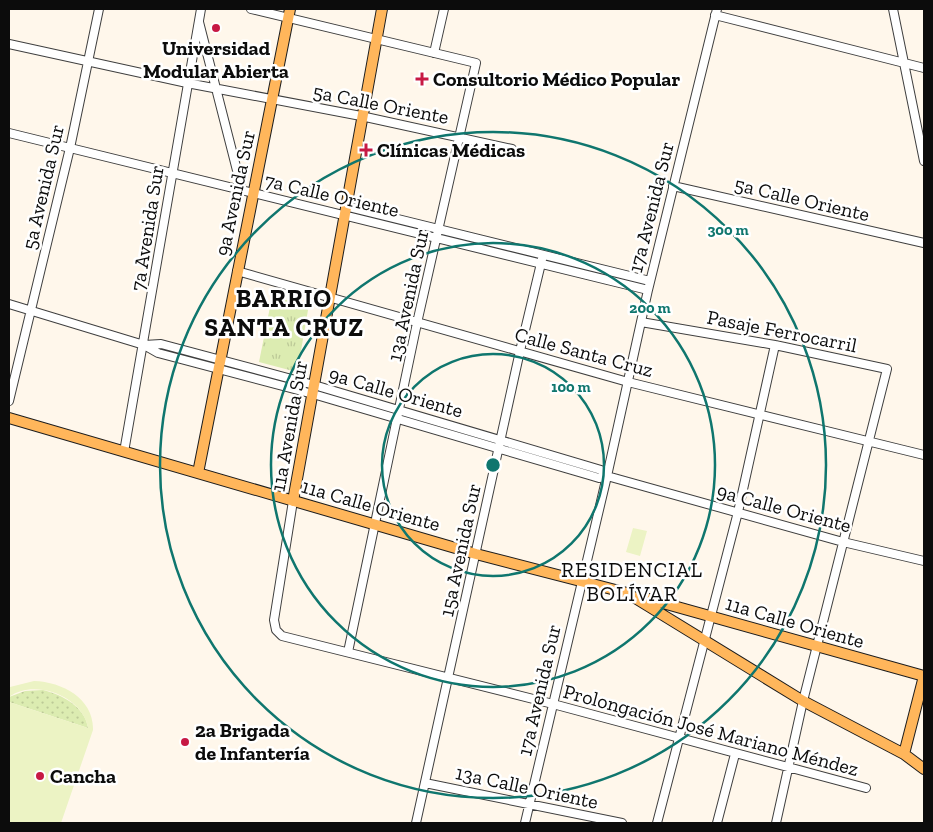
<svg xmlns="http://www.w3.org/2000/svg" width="933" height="832" font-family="'Zilla Slab',serif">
<defs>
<pattern id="grass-dots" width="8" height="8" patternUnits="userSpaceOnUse" patternTransform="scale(1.25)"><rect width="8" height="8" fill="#dcecb1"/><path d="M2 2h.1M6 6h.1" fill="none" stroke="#bcc997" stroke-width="1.8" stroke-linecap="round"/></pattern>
<pattern id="park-tufts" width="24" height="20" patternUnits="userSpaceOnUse" patternTransform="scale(1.25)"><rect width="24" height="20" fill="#dcecb1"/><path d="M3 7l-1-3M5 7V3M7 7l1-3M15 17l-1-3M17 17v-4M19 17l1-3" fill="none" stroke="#bcc997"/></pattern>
</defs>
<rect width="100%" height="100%" fill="#fff7eb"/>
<path fill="url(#grass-dots)" d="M 43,690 C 63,695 85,707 88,728 L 9,702 L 9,697 L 25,691 Z"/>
<path fill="url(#park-tufts)" d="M 272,297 L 304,304 L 308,310 L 298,368 L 293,371 L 259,362 Z"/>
<path fill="#ecf3c4" d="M 633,528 L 647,531 L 640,556 L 626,552 Z
M 34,681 C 63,682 94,699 93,730 L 61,823 L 9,823 L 9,702 L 88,728 C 83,696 34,678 9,697 L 10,687 Z"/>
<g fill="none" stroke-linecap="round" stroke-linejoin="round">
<defs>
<path id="minor" d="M 251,9 L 476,63 L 417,323 L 348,652
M 893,9 L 924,161
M 715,15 L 924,68
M 199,22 L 242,190
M 9,44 L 187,83 L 361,116 L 512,149
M 434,53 L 444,9
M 9,133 L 648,290
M 673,186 L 924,243
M 345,206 L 650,281
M 237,271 L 628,382 L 924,455
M 9,304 L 144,345 L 158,353 L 313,394 L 589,475 L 599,478 L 607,476 L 843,542 L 924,561
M 641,322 L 775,345 L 887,369 L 803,701 L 776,823
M 144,345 L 161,344 L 314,385 L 601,470 L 607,476
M 9,401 L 70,148 L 99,9
M 124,452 L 201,9
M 293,501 L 274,620 L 276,630 L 282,636 L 553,704 L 866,788
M 425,783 L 622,823
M 416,823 L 520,351 L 543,255
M 525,823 L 607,476 L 648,290 L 717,9
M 657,823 L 738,512 L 775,345
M 717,823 L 735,754"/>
<path id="major" d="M 9,418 L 476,554 L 627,593 L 803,701 L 904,754 L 924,769
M 198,473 L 290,9
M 293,501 L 382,9
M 645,598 L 924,676
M 904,754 L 924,676"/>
</defs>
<use href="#minor" stroke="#3f3f3f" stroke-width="10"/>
<use href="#major" stroke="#1d1d1d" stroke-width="12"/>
<use href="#minor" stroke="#fff" stroke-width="8"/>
<use href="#major" stroke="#ffb65b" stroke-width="10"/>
</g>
<g fill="none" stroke="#0f766e" stroke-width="2.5">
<circle cx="493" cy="465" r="111"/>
<circle cx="493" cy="465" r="222"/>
<circle cx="493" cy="465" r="333"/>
</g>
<g fill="#c71944" stroke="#fff" stroke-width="2">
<circle cx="216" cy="28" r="5"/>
<path d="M419.5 71.5h5v5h5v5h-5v5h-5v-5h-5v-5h5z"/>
<path d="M363.5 142.5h5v5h5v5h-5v5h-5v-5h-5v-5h5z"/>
<circle cx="185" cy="742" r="5"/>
<circle cx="40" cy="776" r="5"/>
</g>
<g text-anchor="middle" stroke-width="5" stroke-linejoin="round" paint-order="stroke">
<g font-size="20" font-weight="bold" fill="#0c0c0c" stroke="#fff" text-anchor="start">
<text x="216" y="55" text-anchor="middle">Universidad<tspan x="216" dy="23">Modular Abierta</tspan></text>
<text x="433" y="86">Consultorio Médico Popular</text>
<text x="377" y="157">Clínicas Médicas</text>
<text x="195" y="737">2a Brigada<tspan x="195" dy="23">de Infantería</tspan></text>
<text x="50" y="783">Cancha</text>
</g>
<g font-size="20" fill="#0c0c0c" stroke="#fff">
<text transform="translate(381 104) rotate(11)" y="7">5a Calle Oriente</text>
<text transform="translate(43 187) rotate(-77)" y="7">5a Avenida Sur</text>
<text transform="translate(235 193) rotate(-78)" y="7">9a Avenida Sur</text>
<text transform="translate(332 195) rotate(13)" y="7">7a Calle Oriente</text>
<text transform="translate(802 199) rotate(13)" y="7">5a Calle Oriente</text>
<text transform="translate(651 207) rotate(-76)" y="7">17a Avenida Sur</text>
<text transform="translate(147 228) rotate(-81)" y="7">7a Avenida Sur</text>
<text transform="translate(408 295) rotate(-78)" y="7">13a Avenida Sur</text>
<text transform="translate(782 331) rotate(11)" y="7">Pasaje Ferrocarril</text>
<text transform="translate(584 352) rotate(15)" y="7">Calle Santa Cruz</text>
<text transform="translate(396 392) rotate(16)" y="7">9a Calle Oriente</text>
<text transform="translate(289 426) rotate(-80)" y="7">11a Avenida Sur</text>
<text transform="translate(371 505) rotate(16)" y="7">11a Calle Oriente</text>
<text transform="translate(784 508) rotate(15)" y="7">9a Calle Oriente</text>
<text transform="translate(460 550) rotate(-78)" y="7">15a Avenida Sur</text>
<text transform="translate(795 622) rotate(16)" y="7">11a Calle Oriente</text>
<text transform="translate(539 690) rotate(-77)" y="7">17a Avenida Sur</text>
<text transform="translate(711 730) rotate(15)" y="7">Prolongación José Mariano Méndez</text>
<text transform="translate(527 787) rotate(12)" y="7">13a Calle Oriente</text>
</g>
<g font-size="21" letter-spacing="1" fill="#0c0c0c" stroke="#fff">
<text x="632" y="577">RESIDENCIAL<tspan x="632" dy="24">BOLÍVAR</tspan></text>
</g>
<g font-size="25" font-weight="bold" letter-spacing="1" fill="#0c0c0c" stroke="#fff">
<text x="284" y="307">BARRIO<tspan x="284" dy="29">SANTA CRUZ</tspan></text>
</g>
</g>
<circle cx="493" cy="465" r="8" fill="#0f766e" stroke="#fff" stroke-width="2.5"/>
<g font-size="15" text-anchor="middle" font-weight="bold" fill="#0f766e" stroke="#fff" stroke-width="5" stroke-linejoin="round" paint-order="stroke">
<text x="728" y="235">300 m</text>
<text x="650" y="313">200 m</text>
<text x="571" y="392">100 m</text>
</g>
<rect width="933" height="832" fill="none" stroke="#0c0c0c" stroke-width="20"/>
</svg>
